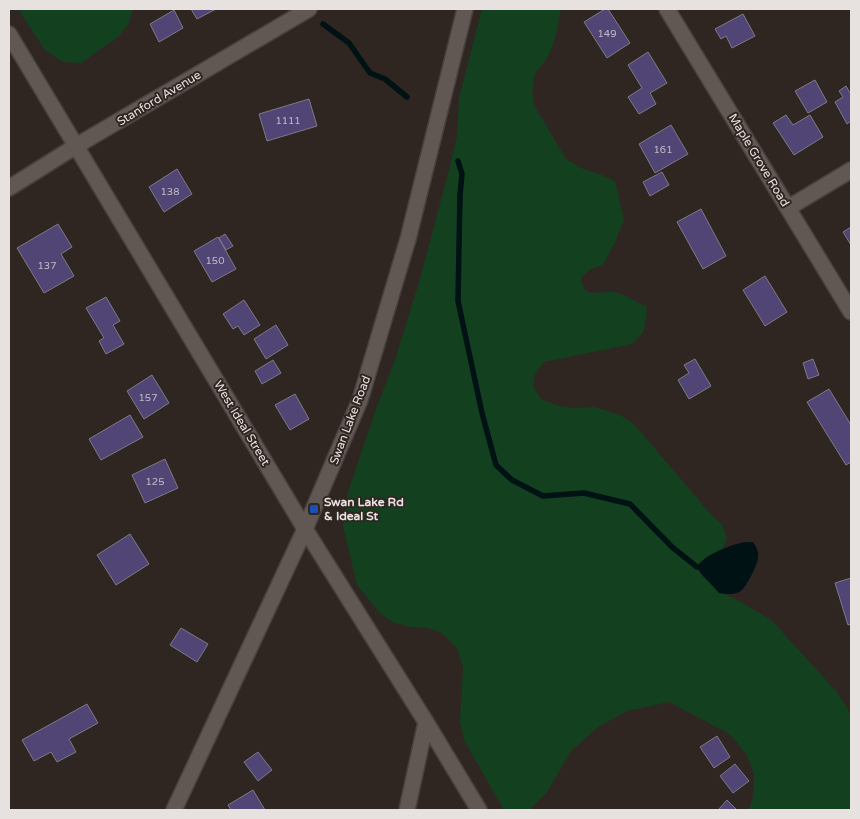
<svg xmlns="http://www.w3.org/2000/svg" width="860" height="819" font-family="'Varela Round',sans-serif">
<rect width="100%" height="100%" fill="#2f2622"/>
<path fill="#13411f" d="M 18,9 L 133,9 L 128,25 L 118,37 L 81,63 L 63,62 L 45,50 Z
M 482,9 L 561,9 L 555,40 L 546,60 L 535,73 L 532,90 L 534,105 L 566,159 L 583,169 L 599,174 L 615,181 L 624,220 L 615,242 L 603,265 L 591,269 L 581,277 C 583,303 601,288 618,293 C 627,296 638,303 647,307 L 644,331 L 632,344 L 544,362 L 535,374 L 533,386 L 541,399 L 559,406 L 574,408 L 595,407 L 620,415 L 634,424 L 712,516 L 722,524 L 727,539 L 722,550 L 705,559 L 699,572 L 711,583 L 719,593 L 727,595 L 748,606 L 772,621 L 837,692 L 851,715 L 851,810 L 749,810 L 753,796 L 754,774 L 747,755 L 730,734 L 669,702 L 627,711 L 598,727 L 571,751 L 547,792 L 529,810 L 504,810 L 464,740 L 460,721 L 463,668 L 458,650 L 442,633 L 428,628 L 412,627 L 394,623 L 380,613 L 357,585 L 343,526 L 347,495 L 376,409 L 395,360 L 420,279 L 450,166 L 457,136 L 459,98 Z"/>
<path fill="#001214" d="M 745,542 L 753,542 C 756,547 759,551 758,557 C 758,564 746,589 739,592 C 733,595 726,594 719,593 C 713,585 700,575 697,567 C 703,555 733,544 745,542 Z"/>
<g fill="none" stroke-linecap="round" stroke-linejoin="round">
<path stroke="#001214" stroke-width="5.5" d="M 323,24 L 349,43 L 370,73 L 385,79 L 407,97
M 458,161 L 462,174 L 460,195 L 458,301 L 482,413 L 496,465 L 512,480 L 543,496 L 584,493 L 630,504 L 672,547 L 697,567"/>
</g>
<path fill="#504575" stroke="#7d7b85" d="M 191,9 L 216,9 L 197,19 Z
M 605,9 L 608,9 L 630,43 L 607,58 L 584,22 Z
M 174,10 L 183,28 L 159,42 L 150,24 Z
M 743,14 L 755,36 L 732,48 L 726,36 L 721,39 L 715,29 Z
M 648,52 L 667,83 L 650,93 L 656,104 L 639,114 L 628,97 L 642,88 L 628,65 Z
M 815,80 L 827,102 L 808,113 L 795,91 Z
M 846,86 L 850,93 L 851,92 L 851,121 L 847,124 L 835,102 L 843,97 L 839,91 Z
M 309,99 L 317,126 L 267,141 L 259,114 Z
M 786,115 L 793,125 L 810,115 L 823,137 L 794,155 L 773,123 Z
M 671,125 L 688,154 L 655,173 L 639,144 Z
M 177,169 L 192,194 L 164,212 L 149,187 Z
M 662,172 L 669,185 L 650,196 L 643,182 Z
M 701,209 L 726,256 L 703,269 L 677,222 Z
M 58,224 L 72,247 L 61,254 L 74,276 L 44,293 L 17,248 Z
M 851,227 L 851,245 L 843,232 Z
M 225,234 L 233,246 L 226,250 L 219,238 Z
M 218,237 L 236,269 L 212,282 L 194,251 Z
M 765,276 L 787,312 L 765,326 L 743,290 Z
M 106,297 L 120,321 L 113,325 L 124,344 L 106,354 L 99,341 L 104,338 L 86,308 Z
M 244,300 L 260,325 L 244,335 L 238,326 L 233,329 L 223,314 Z
M 276,325 L 288,345 L 266,359 L 254,339 Z
M 695,359 L 711,386 L 689,399 L 678,380 L 689,373 L 684,365 Z
M 813,359 L 819,375 L 808,379 L 803,363 Z
M 273,360 L 281,373 L 262,384 L 255,371 Z
M 152,375 L 169,403 L 144,419 L 127,391 Z
M 829,389 L 851,425 L 851,462 L 846,465 L 807,402 Z
M 295,394 L 309,419 L 290,430 L 275,405 Z
M 130,415 L 143,437 L 101,460 L 89,439 Z
M 165,459 L 178,488 L 145,503 L 132,475 Z
M 130,534 L 149,564 L 116,585 L 97,555 Z
M 851,578 L 851,624 L 848,625 L 835,583 Z
M 181,628 L 208,644 L 197,662 L 170,645 Z
M 87,704 L 98,723 L 69,739 L 76,752 L 57,762 L 51,752 L 34,761 L 22,740 Z
M 717,736 L 730,757 L 714,768 L 700,747 Z
M 258,752 L 272,770 L 258,781 L 244,762 Z
M 735,764 L 749,781 L 733,793 L 720,776 Z
M 253,790 L 265,810 L 231,810 L 228,805 Z
M 727,800 L 737,810 L 718,810 Z"/>
<g fill="none" stroke-linecap="round" stroke-linejoin="round">
<defs>
<path id="street" d="M 9,34 L 305,529 L 426,722 L 479,810
M 9,188 L 76,146 L 309,9
M 788,208 L 851,170
M 407,810 L 426,722"/>
<path id="secondary" d="M 667,9 L 851,312
M 174,810 L 305,529 L 360,400 L 408,239 L 465,9"/>
</defs>
<use href="#street" stroke="#49413f" stroke-width="18"/>
<use href="#secondary" stroke="#49413f" stroke-width="18"/>
<use href="#street" stroke="#615753" stroke-width="15"/>
<use href="#secondary" stroke="#615753" stroke-width="15"/>
</g>
<rect fill="#1a4fb4" stroke="#2f2622" stroke-width="2" x="309" y="504" width="10" height="10" rx="2.5"/>
<g text-anchor="middle" stroke-width="4" stroke-linejoin="round" paint-order="stroke">
<g font-size="10" fill="#c1bac4">
<text x="607" y="37">149</text>
<text x="288" y="124">1111</text>
<text x="663" y="153">161</text>
<text x="170" y="195">138</text>
<text x="215" y="264">150</text>
<text x="47" y="269">137</text>
<text x="148" y="401">157</text>
<text x="155" y="485">125</text>
</g>
<g font-size="12" fill="#e7e1df" stroke="#2f2622">
<text transform="translate(159 98) rotate(-31)" y="4">Stanford Avenue</text>
<text transform="translate(759 160) rotate(59)" y="4">Maple Grove Road</text>
<text transform="translate(350 420) rotate(-69)" y="4">Swan Lake Road</text>
<text transform="translate(242 423) rotate(59)" y="4">West Ideal Street</text>
</g>
<g font-size="12" font-weight="bold" fill="#e7e1df" stroke="#2f2622" text-anchor="start">
<text x="324" y="506">Swan Lake Rd<tspan x="324" dy="14">&amp; Ideal St</tspan></text>
</g>
</g>
<rect width="860" height="819" fill="none" stroke="#e7e1df" stroke-width="20"/>
</svg>
